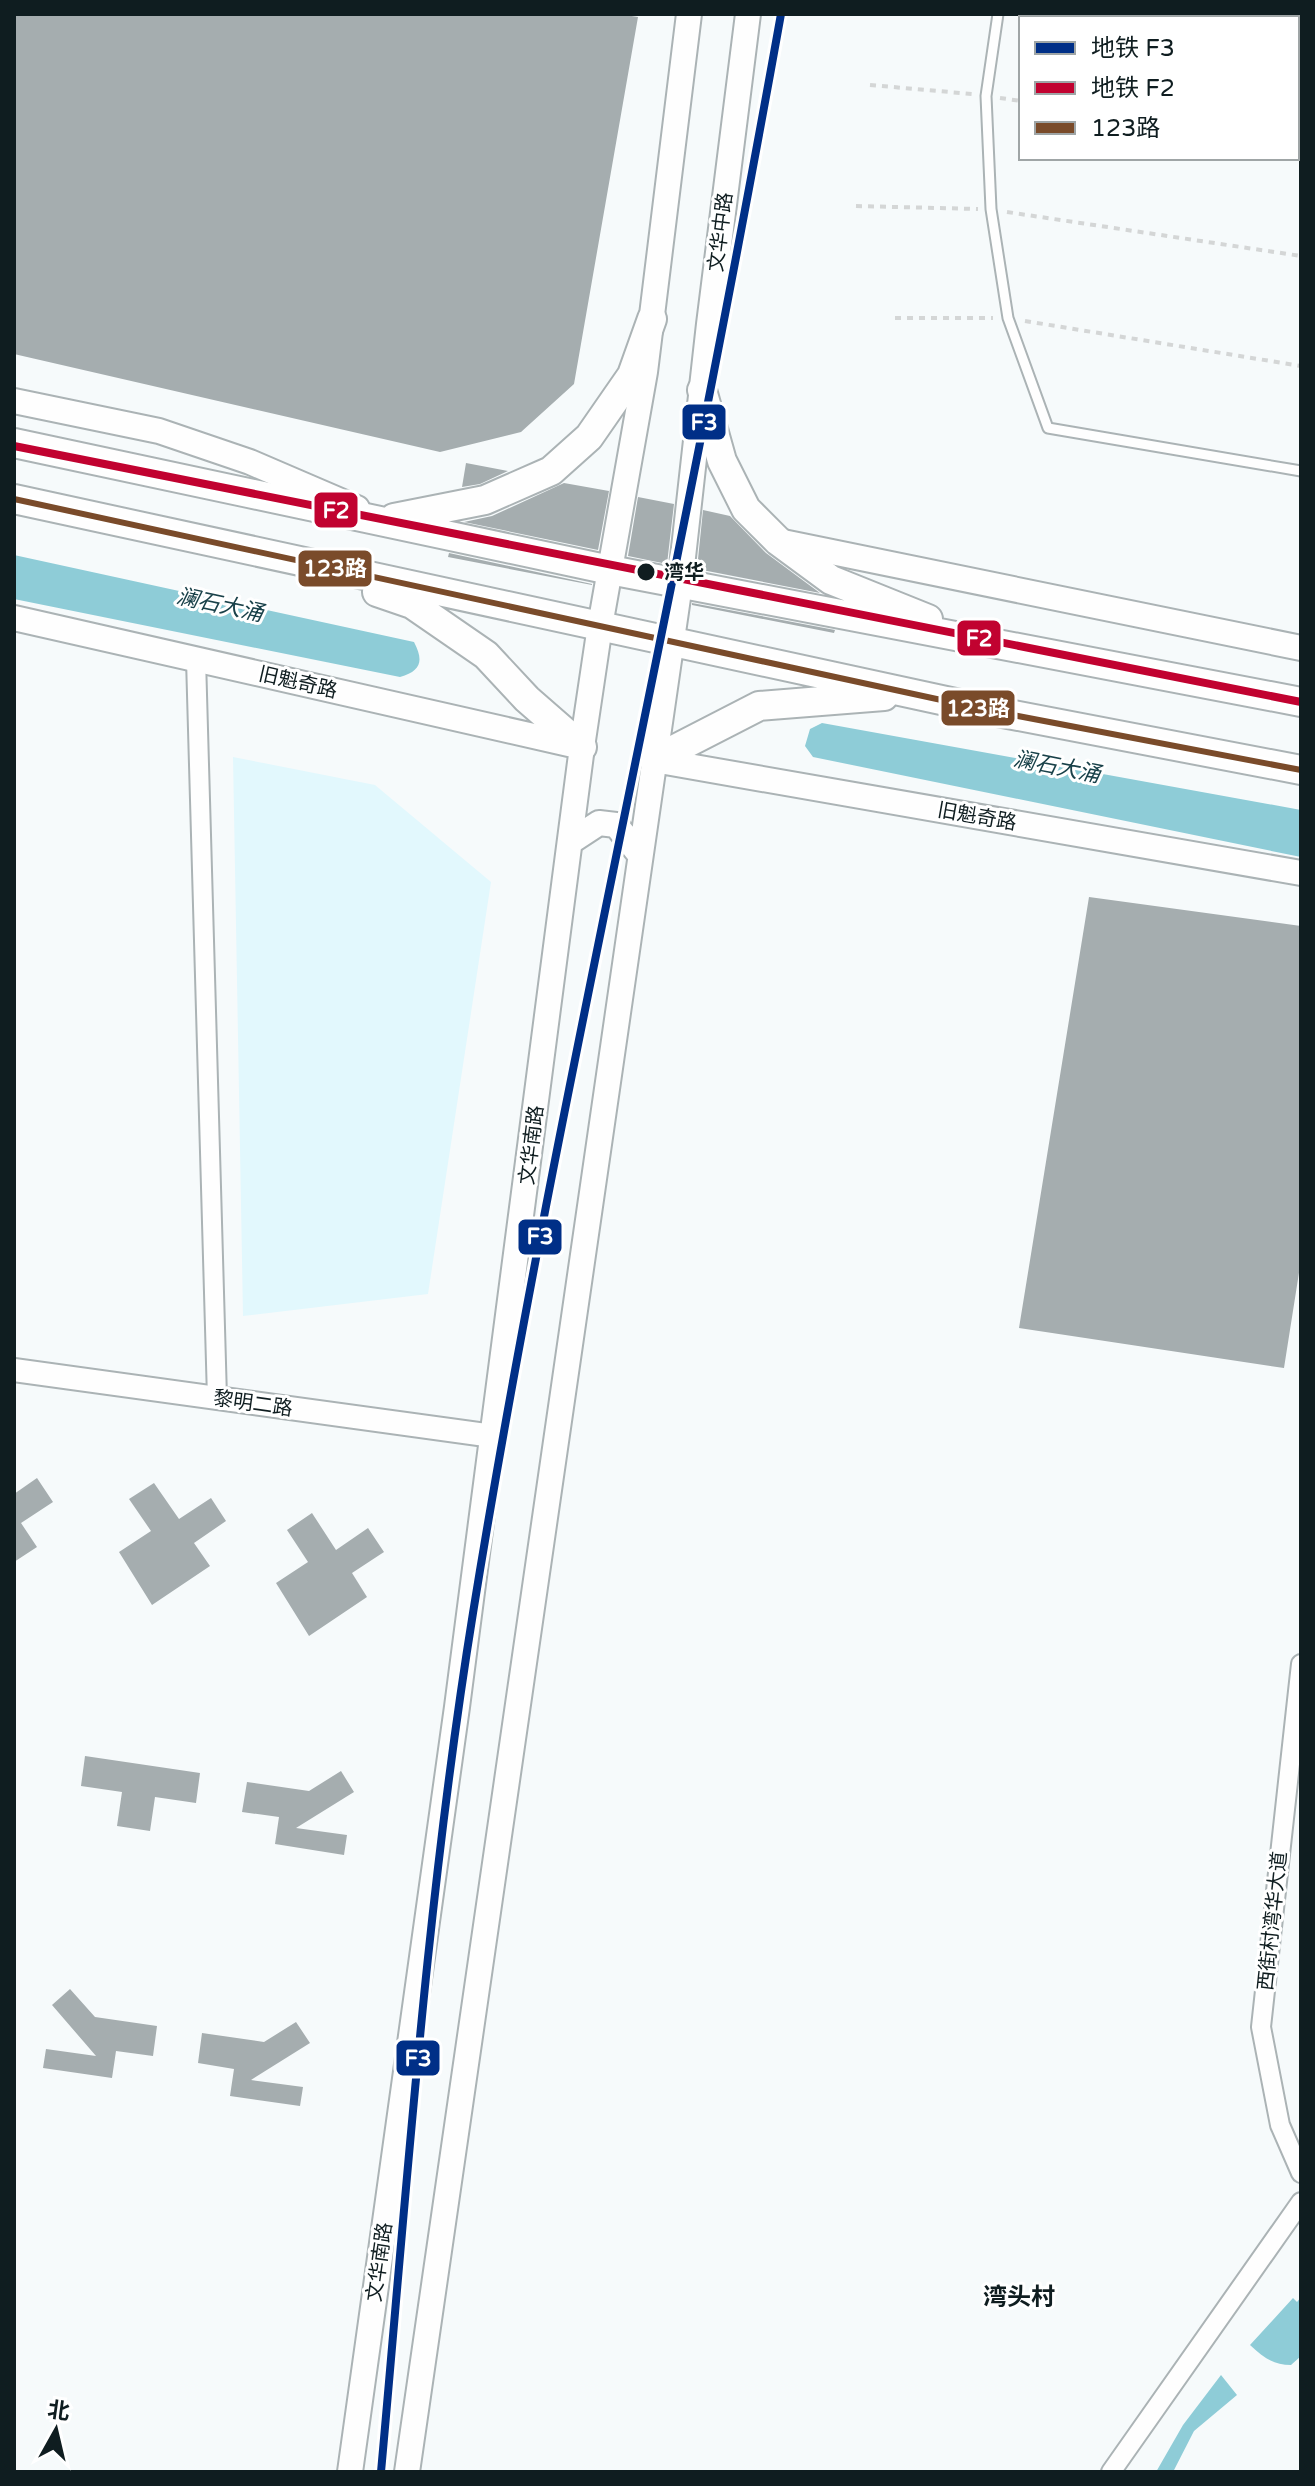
<svg xmlns="http://www.w3.org/2000/svg" width="1315" height="2486" font-family="'Varela Round','Noto Sans SC',sans-serif">
<rect width="100%" height="100%" fill="#f6fafb"/>
<path fill="#e2f8fd" d="M 233,757 L 375,785 L 491,882 L 428,1294 L 243,1316 Z"/>
<path fill="#8eccd7" d="M 14,555 L 414,642 C 424,661 421,671 400,677 L 14,599 Z
M 822,723 L 1301,810 L 1301,857 L 813,757 L 805,746 L 810,729 Z
M 1301,2297 L 1301,2356 L 1291,2365 C 1273,2365 1263,2357 1250,2345 L 1293,2298 L 1297,2302 Z
M 1221,2375 L 1237,2395 L 1194,2431 L 1173,2472 L 1156,2472 L 1183,2425 Z"/>
<path fill="#a5adaf" d="M 14,14 L 619,14 L 638,17 L 574,384 L 521,432 L 440,452 L 14,354 Z
M 466,463 L 508,471 L 480,484 L 462,487 Z
M 564,483 L 609,491 L 598,550 L 464,522 L 492,516 Z
M 638,497 L 674,504 L 667,564 L 628,556 Z
M 703,510 L 730,516 L 766,553 L 820,593 L 697,569 Z
M 449,553 L 592,584 L 592,585 L 448,557 Z
M 692,603 L 835,630 L 834,633 L 692,605 Z
M 1089,897 L 1301,926 L 1301,1260 L 1284,1368 L 1019,1328 Z
M 37,1478 L 53,1502 L 21,1523 L 37,1547 L 14,1562 L 14,1494 Z
M 154,1483 L 179,1519 L 211,1498 L 226,1521 L 194,1543 L 210,1566 L 152,1605 L 119,1552 L 151,1531 L 129,1499 Z
M 312,1513 L 336,1550 L 368,1528 L 384,1552 L 352,1573 L 367,1597 L 309,1636 L 276,1583 L 308,1562 L 287,1530 Z
M 85,1756 L 200,1773 L 196,1803 L 155,1797 L 150,1831 L 117,1826 L 122,1792 L 81,1786 Z
M 341,1771 L 354,1792 L 296,1828 L 347,1835 L 344,1855 L 275,1844 L 279,1817 L 242,1812 L 247,1782 L 309,1791 Z
M 70,1989 L 95,2017 L 157,2026 L 153,2056 L 116,2051 L 112,2078 L 43,2068 L 46,2049 L 96,2056 L 52,2005 Z
M 296,2022 L 310,2043 L 251,2080 L 303,2087 L 300,2106 L 230,2096 L 234,2069 L 198,2063 L 202,2033 L 264,2042 Z"/>
<g fill="none" stroke-linecap="round" stroke-linejoin="round">
<defs>
<path id="service" d="M 998,14 L 986,96 L 991,209 L 1008,318 L 1048,428 L 1301,471
M 1097,14 L 1124,18
M 1297,44 L 1301,45"/>
<path id="minor" d="M 196,659 L 217,1398
M 1301,1664 L 1261,2027 L 1280,2125 L 1301,2173
M 1111,2472 L 1301,2202"/>
<path id="tertiary" d="M 14,1370 L 493,1436"/>
<path id="secondary" d="M 14,401 L 159,431 L 250,462 L 357,508
M 778,541 L 1301,648
M 14,618 L 582,747
M 654,760 L 1301,873
M 570,842 L 599,823 L 616,825 L 640,855
M 350,2472 L 457,1707 L 582,747 L 600,626 L 645,372 L 689,14
M 407,2472 L 680,584 L 709,324 L 748,14"/>
<path id="trunk" d="M 702,390 L 722,461 L 746,509 L 778,541 L 831,580 L 928,619
M 14,443 L 610,570 L 1301,702
M 14,499 L 992,711 L 1301,770
M 394,518 L 485,500 L 551,471 L 589,437 L 632,375 L 652,319
M 377,592 L 412,604 L 486,655 L 527,699 L 582,747
M 654,760 L 759,706 L 884,696"/>
</defs>
<use href="#service" stroke="#abb3b5" stroke-width="13"/>
<use href="#minor" stroke="#abb3b5" stroke-width="22"/>
<use href="#tertiary" stroke="#abb3b5" stroke-width="26"/>
<use href="#secondary" stroke="#abb3b5" stroke-width="28"/>
<use href="#trunk" stroke="#abb3b5" stroke-width="32"/>
<path stroke="#d4d6d6" stroke-width="4" stroke-dasharray="6 6" stroke-linecap="butt" d="M 870,85 L 972,94
M 1000,98 L 1021,101
M 1297,140 L 1301,141
M 856,206 L 978,209
M 1007,212 L 1301,256
M 895,318 L 993,318
M 1025,321 L 1301,366"/>
<use href="#service" stroke="#fefefe" stroke-width="9"/>
<use href="#minor" stroke="#fefefe" stroke-width="18"/>
<use href="#tertiary" stroke="#fefefe" stroke-width="22"/>
<use href="#secondary" stroke="#fefefe" stroke-width="24"/>
<use href="#trunk" stroke="#fefefe" stroke-width="28"/>
<defs>
<path id="bus-1" d="M 14,499 L 992,711 L 1301,770"/>
</defs>
<use href="#bus-1" stroke="#fff" stroke-width="12"/>
<use href="#bus-1" stroke="#7a4b2a" stroke-width="6"/>
<defs>
<path id="metro-1" d="M 381,2472 C 407,2185 427,1897 473,1613 C 527,1279 598,948 665,617 C 706,416 745,215 781,14"/>
<path id="metro-2" d="M 14,446 L 1301,702"/>
</defs>
<use href="#metro-1" stroke="#fff" stroke-width="14"/>
<use href="#metro-2" stroke="#fff" stroke-width="14"/>
<use href="#metro-1" stroke="#002f87" stroke-width="8"/>
<use href="#metro-2" stroke="#c10230" stroke-width="8"/>
</g>
<circle fill="#0f1d20" stroke="#fff" stroke-width="3" cx="646" cy="572" r="10"/>
<g text-anchor="middle" stroke-width="6" stroke-linejoin="round" paint-order="stroke">
<g font-size="20" fill="#0f1d20" stroke="#fff">
<text transform="translate(720 232) rotate(-83)" y="7">文华中路</text>
<text transform="translate(298 682) rotate(13)" y="7">旧魁奇路</text>
<text transform="translate(977 816) rotate(10)" y="7">旧魁奇路</text>
<text transform="translate(531 1145) rotate(-83)" y="7">文华南路</text>
<text transform="translate(253 1403) rotate(8)" y="7">黎明二路</text>
<text transform="translate(1272 1921) rotate(-84)" y="7">西街村湾华大道</text>
<text transform="translate(379 2262) rotate(-82)" y="7">文华南路</text>
</g>
<g font-size="20" font-weight="bold" fill="#0f1d20" stroke="#fff" text-anchor="start">
<text x="664" y="579">湾华</text>
</g>
<g font-size="22" font-style="italic" fill="#194149" stroke="#fff">
<text transform="translate(220 604) rotate(12)" y="8">澜石大涌</text>
<text transform="translate(1057 766) rotate(11)" y="8">澜石大涌</text>
</g>
<g font-size="24" font-weight="bold" fill="#0f1d20" stroke="#fff">
<text x="1019" y="2305">湾头村</text>
</g>
</g>
<g stroke="#fff" stroke-width="3">
<rect x="681" y="403" width="46" height="38" rx="8" fill="#002f87"/>
<rect x="313" y="491" width="46" height="38" rx="8" fill="#c10230"/>
<rect x="297" y="549" width="76" height="39" rx="8" fill="#7a4b2a"/>
<rect x="956" y="619" width="46" height="38" rx="8" fill="#c10230"/>
<rect x="940" y="689" width="76" height="38" rx="8" fill="#7a4b2a"/>
<rect x="517" y="1218" width="46" height="38" rx="8" fill="#002f87"/>
<rect x="395" y="2039" width="46" height="38" rx="8" fill="#002f87"/>
</g>
<g font-size="22" text-anchor="middle" font-weight="bold" fill="#fff">
<text x="704" y="430">F3</text>
<text x="336" y="518">F2</text>
<text x="335" y="576">123路</text>
<text x="979" y="646">F2</text>
<text x="978" y="716">123路</text>
<text x="540" y="1244">F3</text>
<text x="418" y="2066">F3</text>
</g>
<rect width="1315" height="2486" fill="none" stroke="#0f1d20" stroke-width="32"/>
<rect x="1019" y="16" width="280" height="144" fill="#ffffff" stroke="#9fa5a6" stroke-width="2"/>
<rect x="1035" y="42" width="40" height="12" fill="#002f87" stroke="#9fa5a6" stroke-width="2"/>
<text x="1091" y="56" font-size="24" fill="#0f1d20">地铁 F3</text>
<rect x="1035" y="82" width="40" height="12" fill="#c10230" stroke="#9fa5a6" stroke-width="2"/>
<text x="1091" y="96" font-size="24" fill="#0f1d20">地铁 F2</text>
<rect x="1035" y="122" width="40" height="12" fill="#7a4b2a" stroke="#9fa5a6" stroke-width="2"/>
<text x="1091" y="136" font-size="24" fill="#0f1d20">123路</text>
<g transform="translate(56 2430) rotate(8)" stroke="#ffffff" stroke-width="6" paint-order="stroke">
<path d="M0-6L14 30L0 20L-14 30Z" fill="#0f1d20"/>
<text y="-12" font-size="22" font-weight="bold" text-anchor="middle" fill="#0f1d20">北</text>
</g>
</svg>
